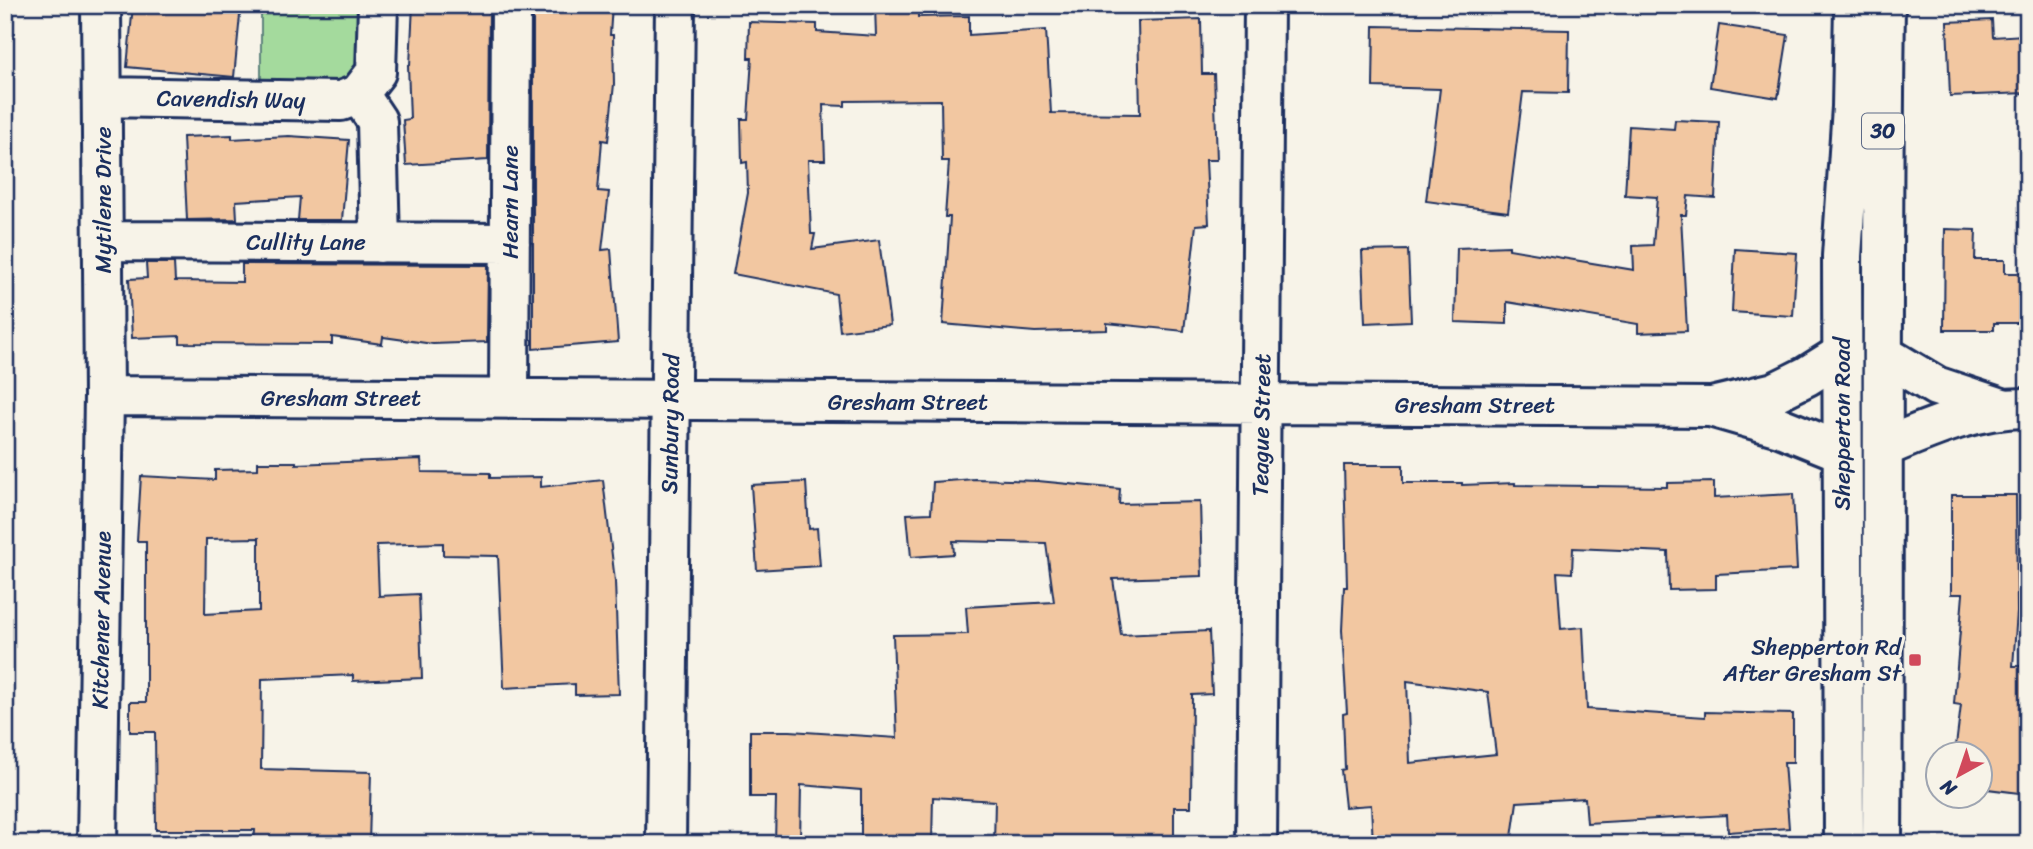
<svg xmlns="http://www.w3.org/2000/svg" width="2033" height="849" font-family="Sriracha,sans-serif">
<rect width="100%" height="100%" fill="#f7f3e8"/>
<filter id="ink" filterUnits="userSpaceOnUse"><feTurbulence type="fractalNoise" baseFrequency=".0143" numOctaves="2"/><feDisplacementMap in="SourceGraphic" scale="14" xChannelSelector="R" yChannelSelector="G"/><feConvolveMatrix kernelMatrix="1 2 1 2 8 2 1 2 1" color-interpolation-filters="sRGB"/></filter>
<g filter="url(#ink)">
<path fill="#a4da9d" stroke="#60847e" stroke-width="2" d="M 261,5 L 362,5 L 362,63 L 353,76 L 339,84 L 261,83 Z"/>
<path fill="#f2c7a1" stroke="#1b2f5e" stroke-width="2" fill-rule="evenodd" d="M 133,5 L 241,5 L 234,77 L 127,67 Z
M 413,5 L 489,5 L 488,160 L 406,165 L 403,120 L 410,119 L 408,65 L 410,65 Z
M 533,5 L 612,5 L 610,35 L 613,35 L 614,84 L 608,141 L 602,140 L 598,191 L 609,192 L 602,250 L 611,249 L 618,342 L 533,349 Z
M 918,5 L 918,17 L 969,16 L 969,35 L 1046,30 L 1051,113 L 1140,114 L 1138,21 L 1201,19 L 1202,74 L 1214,74 L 1217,160 L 1206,160 L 1209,224 L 1196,225 L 1184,331 L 1107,323 L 1107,330 L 1035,332 L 943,324 L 950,217 L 945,217 L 949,161 L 942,161 L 941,100 L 845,101 L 845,106 L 823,105 L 825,160 L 808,160 L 811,234 L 815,234 L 812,249 L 879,240 L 890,325 L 840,331 L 836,294 L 733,274 L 748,193 L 747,162 L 742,163 L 741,119 L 748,119 L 752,58 L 748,58 L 749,22 L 817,24 L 817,32 L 876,36 L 875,6 Z
M 1992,20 L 1993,37 L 2024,35 L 2026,93 L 1950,96 L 1947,22 Z
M 1719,25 L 1788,35 L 1778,98 L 1710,87 Z
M 1374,26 L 1569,30 L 1568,93 L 1523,92 L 1508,212 L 1426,201 L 1440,89 L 1373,87 Z
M 1675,120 L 1719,122 L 1715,198 L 1688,196 L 1686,215 L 1681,215 L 1687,331 L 1638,333 L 1638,324 L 1507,302 L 1507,324 L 1455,322 L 1457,248 L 1509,246 L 1509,249 L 1634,270 L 1633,246 L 1653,245 L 1657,197 L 1625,195 L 1629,126 L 1674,129 Z
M 232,135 L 232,139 L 289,136 L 349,140 L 342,220 L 298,220 L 300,197 L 236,201 L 237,219 L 187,220 L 183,137 Z
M 1945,229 L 1976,230 L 1975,260 L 2005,260 L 2005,273 L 2024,273 L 2024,323 L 1994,323 L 1994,330 L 1944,330 Z
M 1735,249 L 1797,253 L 1793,316 L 1732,312 Z
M 1408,250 L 1411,321 L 1365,323 L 1362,251 Z
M 146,263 L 174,263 L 175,281 L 242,282 L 242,264 L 488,265 L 487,342 L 433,344 L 383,337 L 382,344 L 332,337 L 332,344 L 180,343 L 180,336 L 132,338 L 129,279 L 147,278 Z
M 421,459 L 422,472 L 490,473 L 490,478 L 541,477 L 541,487 L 603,480 L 615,581 L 619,694 L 575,695 L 575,684 L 504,688 L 498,556 L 443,555 L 443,543 L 377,545 L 379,596 L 419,594 L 422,678 L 353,681 L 353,675 L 262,679 L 261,769 L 371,772 L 369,844 L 254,844 L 255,830 L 156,830 L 155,732 L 130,732 L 130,702 L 146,702 L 146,541 L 137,541 L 141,476 L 215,480 L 215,470 L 258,469 L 258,462 L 296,462 L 296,464 ZM 259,538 L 259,611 L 205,614 L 206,539 Z
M 1344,465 L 1403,465 L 1403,483 L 1462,483 L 1462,485 L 1515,483 L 1515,485 L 1667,487 L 1667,483 L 1714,482 L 1714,498 L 1793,494 L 1797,570 L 1716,574 L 1716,589 L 1669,590 L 1668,552 L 1573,548 L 1572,573 L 1557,572 L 1561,629 L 1583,627 L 1587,709 L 1705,717 L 1705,712 L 1793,714 L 1793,763 L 1784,763 L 1789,828 L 1728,832 L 1727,815 L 1587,823 L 1585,798 L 1517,802 L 1511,844 L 1373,844 L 1371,805 L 1345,807 L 1341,770 L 1345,769 L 1343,714 L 1347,713 L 1342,630 L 1344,587 L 1347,587 ZM 1407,681 L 1488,692 L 1496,754 L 1410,763 Z
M 975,479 L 1038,481 L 1120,489 L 1119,504 L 1200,502 L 1202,576 L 1113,579 L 1121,635 L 1209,631 L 1212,694 L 1192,695 L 1191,807 L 1174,807 L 1174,844 L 994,844 L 995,801 L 933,797 L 932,844 L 861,844 L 861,790 L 801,785 L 800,844 L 775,844 L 776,797 L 750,797 L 750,731 L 790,731 L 897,738 L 893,635 L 968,634 L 966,607 L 1054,602 L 1046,543 L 953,541 L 954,554 L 911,557 L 907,514 L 931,513 L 933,482 Z
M 806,482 L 809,529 L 817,528 L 820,566 L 757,570 L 751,485 Z
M 1951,495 L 2016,495 L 2017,612 L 2013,666 L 2028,666 L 2028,794 L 1980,788 L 1980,754 L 1955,754 L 1961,705 L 1954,704 L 1963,594 L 1951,594 Z"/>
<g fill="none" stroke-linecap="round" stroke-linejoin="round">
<defs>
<path id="minor" d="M 378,5 L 376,72 L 359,94 L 377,121 L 380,243
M 102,97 L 341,101 L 359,94
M 103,241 L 510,243
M 1884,355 L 1936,386 L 2002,408
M 104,396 L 1712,407 L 1775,392 L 1807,376 L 1842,354
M 509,399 L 511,5
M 1714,408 L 1780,427 L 1842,452
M 1885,447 C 1930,428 1978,407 2028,408
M 97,844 L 104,396 L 101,5
M 666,844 L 675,5
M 1257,844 L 1264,5"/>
<path id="highway" d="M 1844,844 L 1842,256 L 1852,107 L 1854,5
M 1882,844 C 1884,564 1881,285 1885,5"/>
</defs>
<use href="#minor" stroke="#1b2f5e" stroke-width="44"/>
<use href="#highway" stroke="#1b2f5e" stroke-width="44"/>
<use href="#minor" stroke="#f7f3e8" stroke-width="38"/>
<use href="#highway" stroke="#f7f3e8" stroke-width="38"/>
</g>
</g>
<rect fill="#d1495b" stroke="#f7f3e8" stroke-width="2.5" x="1908" y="653" width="14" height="14" rx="3.5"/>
<g text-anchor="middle" stroke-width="6" stroke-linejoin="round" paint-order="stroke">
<rect fill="#f7f3e8" stroke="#5d6a87" stroke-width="2" x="1862" y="113.5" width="42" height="35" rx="5"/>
<g font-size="21" font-weight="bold" fill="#1b2f5e">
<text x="1883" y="138">30</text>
</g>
<g font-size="23" fill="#1b2f5e" stroke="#f7f3e8">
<text transform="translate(231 99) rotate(1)" y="8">Cavendish Way</text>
<text transform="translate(103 200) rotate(-90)" y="8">Mytilene Drive</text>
<text transform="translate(510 202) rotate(-90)" y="8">Hearn Lane</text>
<text x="306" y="250">Cullity Lane</text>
<text x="341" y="406">Gresham Street</text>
<text x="908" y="410">Gresham Street</text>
<text x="1475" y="413">Gresham Street</text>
<text transform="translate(670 424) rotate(-89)" y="8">Sunbury Road</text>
<text transform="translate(1842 424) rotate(-90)" y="8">Shepperton Road</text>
<text transform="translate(1261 425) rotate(-89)" y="8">Teague Street</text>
<text transform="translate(101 620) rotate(-89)" y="8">Kitchener Avenue</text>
</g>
<g font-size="23" fill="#1b2f5e" stroke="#f7f3e8" text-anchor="end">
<text x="1901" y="655">Shepperton Rd<tspan x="1901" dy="26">After Gresham St</tspan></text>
</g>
</g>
<rect width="2033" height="849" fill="none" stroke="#f7f3e8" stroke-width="28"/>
<rect x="14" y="14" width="2005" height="821" fill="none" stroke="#1b2f5e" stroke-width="2.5" filter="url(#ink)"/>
<g transform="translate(1959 775) rotate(220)"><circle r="33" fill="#f7f3e8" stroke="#9fa5b1" stroke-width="2"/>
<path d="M0-5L12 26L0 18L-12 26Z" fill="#d1495b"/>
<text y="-10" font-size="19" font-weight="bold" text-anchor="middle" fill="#1b2f5e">N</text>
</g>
</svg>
